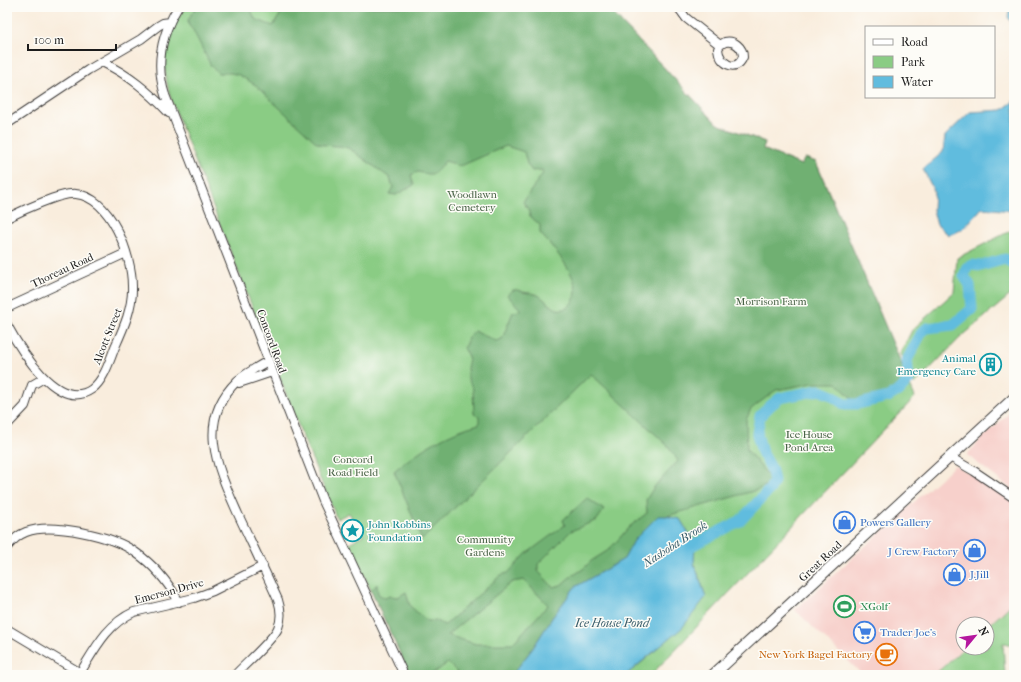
<svg xmlns="http://www.w3.org/2000/svg" width="1021" height="682" font-family="'IM FELL French Canon',serif">
<rect width="100%" height="100%" fill="#fdfcf7"/>
<filter id="ink" filterUnits="userSpaceOnUse"><feTurbulence type="fractalNoise" baseFrequency=".025" numOctaves="2"/><feDisplacementMap in="SourceGraphic" scale="8" xChannelSelector="R" yChannelSelector="G"/><feConvolveMatrix kernelMatrix="1 2 1 2 8 2 1 2 1" color-interpolation-filters="sRGB"/></filter>
<filter id="wash" filterUnits="userSpaceOnUse"><feTurbulence type="fractalNoise" baseFrequency=".012" numOctaves="4" result="noise"/><feDisplacementMap in="SourceGraphic" scale="16" xChannelSelector="R" yChannelSelector="G"/><feGaussianBlur stdDeviation="0.9" result="paint"/><feColorMatrix in="noise" values="0 0 0 0 0 0 0 0 0 0 0 0 0 0 0 0 0 1.4 0 .05"/><feComposite in="paint" operator="in"/></filter>
<g filter="url(#wash)">
<rect width="100%" height="100%" fill="#f9eddd"/>
<path fill="#f7d0cb" d="M 1014,409 L 1014,491 L 967,455 L 980,440 Z
M 955,465 L 1006,494 L 1014,502 L 1014,602 L 987,626 L 987,624 L 963,624 L 963,648 L 933,675 L 863,675 L 795,610 Z"/>
<path fill="#8acc84" stroke="#537450" d="M 185,7 L 607,7 L 717,124 L 765,142 L 763,149 L 801,165 L 805,158 L 816,162 L 915,397 L 651,675 L 626,675 L 652,654 L 706,597 L 694,562 L 695,544 L 680,519 L 665,516 L 575,587 L 512,675 L 410,675 L 349,543 L 363,535 L 349,513 L 337,519 L 306,445 L 172,102 C 160,64 162,40 185,7 Z
M 1014,229 L 1014,292 L 960,338 L 915,384 L 900,354 L 912,330 L 954,292 L 957,258 Z
M 1014,602 L 1014,645 L 1003,643 L 1005,675 L 934,675 L 964,648 L 987,648 L 987,627 Z"/>
<path fill="#6fb072" stroke="#466647" fill-rule="evenodd" d="M 196,7 L 250,7 L 255,19 L 273,26 L 283,10 L 294,9 L 300,7 L 607,7 L 717,124 L 765,142 L 763,149 L 801,165 L 805,158 L 816,162 L 908,379 L 897,388 L 885,396 L 853,400 L 837,383 L 813,383 L 776,390 L 751,409 L 746,420 L 747,450 L 772,480 L 769,484 L 757,490 L 667,516 L 665,516 L 635,539 L 624,559 L 575,587 L 552,618 L 533,648 L 512,675 L 460,675 L 448,663 L 430,675 L 410,675 L 371,591 L 377,584 L 378,594 L 385,598 L 390,596 L 398,597 L 406,592 L 410,606 L 427,621 L 436,621 L 445,625 L 501,575 L 508,573 L 526,554 L 565,525 L 563,520 L 587,498 L 604,510 L 597,520 L 571,531 L 538,564 L 538,571 L 553,587 L 561,585 L 569,578 L 583,569 L 591,561 L 607,551 L 617,541 L 629,527 L 647,513 L 646,500 L 654,487 L 678,461 L 669,447 L 591,374 L 422,540 L 394,471 C 419,450 447,432 479,424 L 479,417 L 474,414 L 473,389 L 468,379 L 467,368 L 469,359 L 464,348 L 468,338 L 474,331 L 496,341 L 502,339 L 513,312 L 519,311 L 520,309 L 507,295 C 509,293 511,290 514,290 C 516,289 520,291 523,292 C 527,293 534,293 538,295 C 546,299 553,312 564,309 C 568,308 571,304 573,301 C 586,282 552,247 540,233 L 540,225 L 530,216 L 528,209 L 523,202 L 543,173 L 542,170 L 532,171 L 527,164 L 524,152 L 506,146 L 463,165 L 457,166 L 452,163 L 445,161 C 434,175 435,176 418,172 L 411,175 L 414,185 L 396,195 L 389,194 L 393,187 L 390,178 L 353,151 C 343,143 329,148 317,143 L 254,84 L 239,75 L 231,73 L 218,73 L 211,66 L 193,30 L 189,26 L 188,20 ZM 524,580 L 548,605 L 512,644 L 476,644 L 447,635 L 512,582 Z"/>
<path fill="#61bcde" stroke="#3e6c7d" d="M 1010,7 L 1014,7 L 1014,27 L 1008,17 Z
M 1014,101 L 1014,209 L 1012,211 L 982,208 L 963,229 L 949,235 L 937,225 L 933,210 L 934,191 L 923,169 L 943,152 L 945,136 L 970,112 L 1002,110 Z
M 658,516 L 665,516 L 680,519 L 695,544 L 694,563 L 706,597 L 682,628 L 626,675 L 512,675 L 533,648 L 552,618 L 575,587 L 624,559 L 635,539 Z"/>
<g fill="none" stroke-linecap="round" stroke-linejoin="round">
<path stroke="#61bcde" stroke-width="11" d="M 683,552 L 695,544 L 740,521 L 770,489 L 774,481 L 771,468 L 762,452 L 757,434 L 760,416 L 770,406 L 780,398 L 819,390 L 831,395 L 844,404 L 858,404 L 888,397 L 900,390 L 909,380 L 907,360 L 922,332 L 927,328 L 953,325 L 972,309 L 970,285 L 964,276 L 967,267 L 972,265 L 981,266 L 1005,259 L 1014,264"/>
</g>
</g>
<g filter="url(#ink)">
<g fill="none" stroke-linecap="round" stroke-linejoin="round">
<defs>
<path id="minor" d="M 178,7 C 161,35 155,64 165,95 L 323,501 L 404,675
M 678,7 L 686,18 L 720,45
M 725,42 C 734,40 743,47 743,57 C 736,74 719,63 718,49 L 720,45 Z
M 102,62 C 129,75 148,91 169,113
M 7,124 L 88,70 L 141,39 L 158,26 L 163,23 L 170,22
M 7,218 C 21,211 62,192 76,194 C 111,198 132,255 132,286 C 133,307 124,327 115,347 C 110,360 104,380 92,389 C 58,413 20,349 7,325
M 7,308 L 126,253
M 239,383 L 272,372
M 7,425 L 25,406 L 32,385 L 44,378
M 950,457 L 974,471 L 1014,498
M 7,547 C 12,541 18,535 26,532 C 52,522 113,536 135,552 C 154,565 168,582 179,602
M 7,629 L 84,675
M 80,673 C 95,649 107,624 134,612 L 194,598 L 213,591 L 263,566
M 235,675 C 245,664 273,640 278,628 C 282,618 281,609 278,600 C 265,571 251,542 238,514 C 218,469 195,422 237,381 C 246,373 257,367 268,361"/>
<path id="major" d="M 713,675 L 1014,398"/>
</defs>
<use href="#minor" stroke="#3d3b39" stroke-width="10"/>
<use href="#major" stroke="#3d3b39" stroke-width="12"/>
<use href="#minor" stroke="#fff" stroke-width="8"/>
<use href="#major" stroke="#fff" stroke-width="10"/>
</g>
</g>
<defs>
<symbol id="building-ring" viewBox="-11 -11 22 22"><circle r="9.5" fill="#fdfcf7" stroke="#0f9aa8" stroke-width="1.5"/><path d="M-4-6H4V6H1V3H-1V6H-4ZM-2.5-4.3h1.7v1.8h-1.7ZM.8-4.3h1.7v1.8H.8ZM-2.5-1h1.7V.8h-1.7ZM.8-1h1.7V.8H.8Z" fill="#0f9aa8"/></symbol>
<symbol id="shop-ring" viewBox="-11 -11 22 22"><circle r="9.5" fill="#fdfcf7" stroke="#3f7fe0" stroke-width="1.5"/><path d="M-5-2.5h2.3a2.7 3.5 0 0 1 5.4 0H5L5.5 6h-11ZM-1.5-2.5h3a1.5 2.3 0 0 0-3 0Z" fill="#3f7fe0"/></symbol>
<symbol id="sight-ring" viewBox="-11 -11 22 22"><circle r="9.5" fill="#fdfcf7" stroke="#0f9aa8" stroke-width="1.5"/><path d="M0-6L1.8-2.2L6-1.7L2.9 1.2L3.7 5.4L0 3.3L-3.7 5.4L-2.9 1.2L-6-1.7L-1.8-2.2Z" fill="#0f9aa8"/></symbol>
<symbol id="stadium-ring" viewBox="-11 -11 22 22"><circle r="9.5" fill="#fdfcf7" stroke="#2e9e5b" stroke-width="1.5"/><path d="M0-5a6.5 5 0 1 0 0 10a6.5 5 0 1 0 0-10ZM-3.5-1.8h7v3.6h-7Z" fill="#2e9e5b"/></symbol>
<symbol id="supermarket-ring" viewBox="-11 -11 22 22"><circle r="9.5" fill="#fdfcf7" stroke="#3f7fe0" stroke-width="1.5"/><path d="M-6-5.5h2.5l.6 2H6L4.5 2H-2.5L-4.4-4H-6ZM-1.5 3.2a1.3 1.3 0 1 0 .1 0ZM3 3.2a1.3 1.3 0 1 0 .1 0Z" fill="#3f7fe0"/></symbol>
<symbol id="cafe-ring" viewBox="-11 -11 22 22"><circle r="9.5" fill="#fdfcf7" stroke="#e8710a" stroke-width="1.5"/><path d="M-5.5-4.5H6V0H3Q3 3.5 0 3.5H-2.5Q-5.5 3.5-5.5 0ZM3-3.2v2h1.7v-2ZM-6 4.5H4V6H-6Z" fill="#e8710a"/></symbol>
</defs>
<g fill-rule="evenodd">
<use href="#building-ring" x="978" y="352" width="25" height="25"/>
<use href="#shop-ring" x="832" y="510" width="25" height="25"/>
<use href="#sight-ring" x="340" y="518" width="25" height="25"/>
<use href="#shop-ring" x="962" y="538" width="25" height="25"/>
<use href="#shop-ring" x="942" y="562" width="25" height="25"/>
<use href="#stadium-ring" x="832" y="594" width="25" height="25"/>
<use href="#supermarket-ring" x="852" y="620" width="25" height="25"/>
<use href="#cafe-ring" x="874" y="642" width="25" height="25"/>
</g>
<g text-anchor="middle" stroke-width="3" stroke-linejoin="round" paint-order="stroke">
<g font-size="11" fill="#486246" stroke="#fdfcf7">
<text x="472" y="198">Woodlawn<tspan x="472" dy="13">Cemetery</tspan></text>
<text x="771" y="305">Morrison Farm</text>
<text x="809" y="438">Ice House<tspan x="809" dy="13">Pond Area</tspan></text>
<text x="353" y="463">Concord<tspan x="353" dy="13">Road Field</tspan></text>
<text x="485" y="543">Community<tspan x="485" dy="13">Gardens</tspan></text>
</g>
<g font-size="11" fill="#1c1c1c" stroke="#fdfcf7">
<text transform="translate(62 270) rotate(-25)" y="4">Thoreau Road</text>
<text transform="translate(107 336) rotate(-68)" y="4">Alcott Street</text>
<text transform="translate(272 341) rotate(70)" y="4">Concord Road</text>
<text transform="translate(820 561) rotate(-43)" y="4">Great Road</text>
<text transform="translate(169 591) rotate(-15)" y="4">Emerson Drive</text>
</g>
<g font-size="11" fill="#0d838f" stroke="#fdfcf7" text-anchor="end">
<text x="976" y="362">Animal<tspan x="976" dy="13">Emergency Care</tspan></text>
<text x="368" y="528" text-anchor="start">John Robbins<tspan x="368" dy="13">Foundation</tspan></text>
</g>
<g font-size="11" fill="#366cbe" stroke="#fdfcf7" text-anchor="start">
<text x="860" y="526">Powers Gallery</text>
<text x="958" y="555" text-anchor="end">J Crew Factory</text>
<text x="970" y="578">J.Jill</text>
<text x="880" y="636">Trader Joe's</text>
</g>
<g font-size="11" fill="#27864d" stroke="#fdfcf7" text-anchor="start">
<text x="860" y="610">XGolf</text>
</g>
<g font-size="11" fill="#c56008" stroke="#fdfcf7" text-anchor="end">
<text x="872" y="658">New York Bagel Factory</text>
</g>
<g font-size="12" font-style="italic" fill="#385c6a" stroke="#fdfcf7">
<text transform="translate(675 544) rotate(-33)" y="4">Nashoba Brook</text>
<text x="612" y="627">Ice House Pond</text>
</g>
</g>
<rect width="1021" height="682" fill="none" stroke="#fdfcf7" stroke-width="24"/>
<rect x="865" y="26" width="130" height="72" fill="#fdfcf7" stroke="#a3a29f"/>
<rect x="873" y="39" width="20" height="6" fill="#ffffff" stroke="#a3a29f"/>
<text x="901" y="46" font-size="12" fill="#1c1c1c">Road</text>
<rect x="873" y="56" width="20" height="12" fill="#8acc84" stroke="#a3a29f"/>
<text x="901" y="66" font-size="12" fill="#1c1c1c">Park</text>
<rect x="873" y="76" width="20" height="12" fill="#61bcde" stroke="#a3a29f"/>
<text x="901" y="86" font-size="12" fill="#1c1c1c">Water</text>
<g transform="translate(975 636) rotate(61)"><circle r="19" fill="#fdfcf7" stroke="#a3a29f"/>
<path d="M0-3L7 15L0 10L-7 15Z" fill="#b5179e"/>
<text y="-6" font-size="11" font-weight="bold" text-anchor="middle" fill="#1c1c1c">N</text>
</g>
<path d="M28 44v6h88v-6" fill="none" stroke="#1c1c1c" stroke-width="2"/>
<text x="34" y="44" font-size="12" fill="#1c1c1c" stroke="#fdfcf7" stroke-width="3" paint-order="stroke">100 m</text>
</svg>
